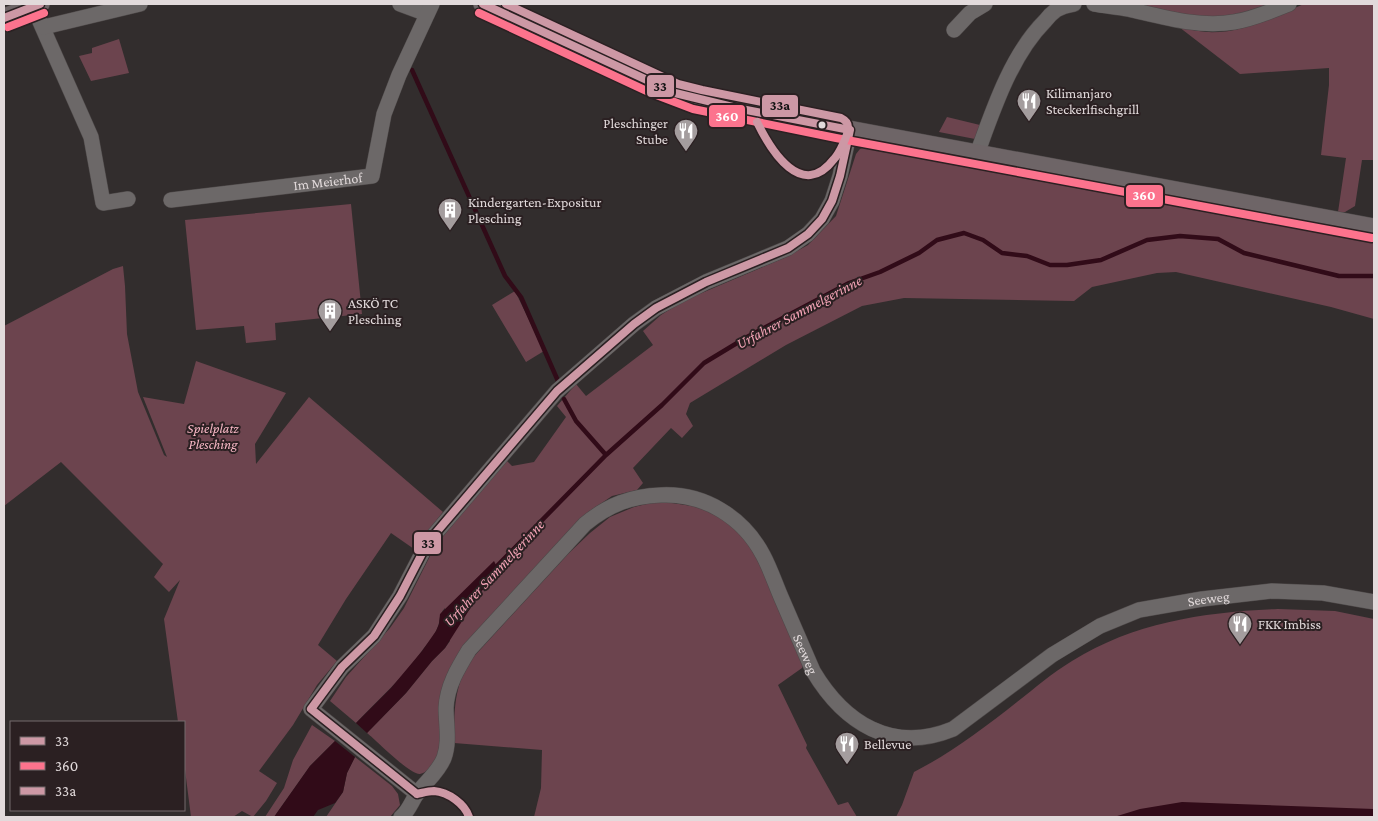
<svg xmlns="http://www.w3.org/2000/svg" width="1378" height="821" font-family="'Crimson Pro',serif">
<rect width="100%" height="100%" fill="#322d2d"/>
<path fill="#6c444e" d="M 1125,4 L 1271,4 C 1263,7 1254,12 1245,14 C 1206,22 1164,11 1125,4 Z
M 1304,4 L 1374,4 L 1374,160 L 1362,160 L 1355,206 L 1345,212 L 1338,212 L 1346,158 L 1321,155 L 1329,85 L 1329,68 L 1240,74 L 1179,27 C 1188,29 1197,31 1206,32 C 1242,34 1272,17 1304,4 Z
M 119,39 L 129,73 L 91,81 L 79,56 L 92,53 L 92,48 Z
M 947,117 L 980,125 L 975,139 L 939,132 Z
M 872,143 L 1374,241 L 1374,319 L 1331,307 L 1176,272 L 1157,273 L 1092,287 L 1074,301 L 904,298 L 862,306 L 786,345 L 690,403 L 686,414 L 693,426 L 682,438 L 671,428 L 633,468 L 643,483 L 637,490 L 612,496 L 587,513 L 460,656 L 438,759 C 433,765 428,772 420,774 C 410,775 376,740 367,733 L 406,693 L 432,661 L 445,648 L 450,641 L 445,608 C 438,615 441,620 437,629 C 434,636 429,642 424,648 C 405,676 379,699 356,723 L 330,701 L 346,677 L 390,628 L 404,608 L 435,546 L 506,460 L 512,466 L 534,462 L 566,417 L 557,406 L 576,384 L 586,396 L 653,345 L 643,331 L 661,315 L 683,301 L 784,258 L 808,245 L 836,216 L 856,154 L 860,149 Z
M 351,204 L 362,314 L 275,323 L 276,340 L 246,343 L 244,326 L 196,330 L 185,220 Z
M 123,266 L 125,286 L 127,334 L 138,392 L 164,455 L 167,457 L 143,397 L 184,404 L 196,361 L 286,393 L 255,444 L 256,464 L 309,397 L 443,512 L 414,549 L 391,533 L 346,599 L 318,645 L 337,661 L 317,685 L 293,725 L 259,771 L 277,783 L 266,801 L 253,817 L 242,811 L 233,817 L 191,817 L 184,762 L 184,722 L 178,722 L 164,619 L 180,580 L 169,592 L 154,577 L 163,564 L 61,462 L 4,506 L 4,326 L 113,269 Z
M 515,291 L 544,351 L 526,362 L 492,305 Z
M 659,501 L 705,508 L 730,524 L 753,549 L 805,660 L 802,668 L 778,685 L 807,745 L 806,748 L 838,805 L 848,802 L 857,817 L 534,817 L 541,788 L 542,750 L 454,743 C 454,713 454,694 466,665 L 568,554 L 590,533 L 610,517 L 634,507 Z
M 1278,609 L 1335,611 L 1374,619 L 1374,817 L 896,817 L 902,805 L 914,772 C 951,753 984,728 1017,702 C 1035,688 1052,673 1072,661 C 1135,622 1205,612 1278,609 Z
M 312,725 L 335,741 L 310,766 L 274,817 L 265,817 L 284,788 L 293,760 Z
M 355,757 L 392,786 L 398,794 L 400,805 L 390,817 L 326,817 L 343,792 L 347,773 Z"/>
<path fill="#310b18" d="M 494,561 L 499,571 L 480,593 L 445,648 L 432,661 L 406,693 L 367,733 L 356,723 L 391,688 L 422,651 L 436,631 L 439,624 L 440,614 Z
M 335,741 L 355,757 L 347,773 L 343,792 L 335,803 L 318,810 L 313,817 L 274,817 L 310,766 Z
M 1182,802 L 1374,809 L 1374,817 L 1114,817 L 1140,809 Z"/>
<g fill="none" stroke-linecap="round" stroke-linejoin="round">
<path stroke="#310b18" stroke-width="4.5" d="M 412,70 L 505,276 L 521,297 L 558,381
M 564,399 L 576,421 L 606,455
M 493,570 L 606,455 L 662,405 L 704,363 L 747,337 L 849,283 L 880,272 L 919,253 L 937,240 L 964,233 L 983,240 L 1002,253 L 1027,256 L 1050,265 L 1067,265 L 1101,260 L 1147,240 L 1180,236 L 1218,239 L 1244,253 L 1277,261 L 1339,276 L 1374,276"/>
<defs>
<g id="minor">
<path d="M 400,4 L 427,14"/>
<path d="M 1094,4 C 1105,6 1117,7 1128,9 C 1163,17 1199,28 1234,22 C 1253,19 1271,11 1289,4"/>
<path d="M 33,6 L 91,137 L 103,203 L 128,199"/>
<path d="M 44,27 L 140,4"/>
<path d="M 954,30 L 970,13 L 985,4"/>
<path d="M 977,154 C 993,110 1011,55 1045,21 C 1048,17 1052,13 1056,10 C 1061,7 1068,5 1074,4"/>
<path id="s1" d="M 171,200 L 372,176 L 384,114 L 399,75 L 432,4"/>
<path d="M 417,794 L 311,709 L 342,667 L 374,636 L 400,596 L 428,542 L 557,391 L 634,324 L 656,308 L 706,282 L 788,248 L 808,234 L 822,219 L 832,201 L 840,176 L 850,130"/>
<path id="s2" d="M 401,817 C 408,812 411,803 416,795 C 425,782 438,773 444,758 C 450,742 446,724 446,708 C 447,686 458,668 469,650 L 585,524 C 608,505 631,496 661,495 C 704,493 743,517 763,555 C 770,568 775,583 781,597 C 792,622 802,646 813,671 C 844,723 892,754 953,729 L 1052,655 L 1100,626 L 1139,610 L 1202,599 L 1272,591 L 1323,593 L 1374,602"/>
</g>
<path id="major" d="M 483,4 L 655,84 L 696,99 L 838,128 L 1374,228
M 4,18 L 40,4"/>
</defs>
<use href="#minor" stroke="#4e4949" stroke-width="16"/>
<use href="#major" stroke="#4e4949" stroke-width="20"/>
<use href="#minor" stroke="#6c6868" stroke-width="15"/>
<use href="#major" stroke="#6e6567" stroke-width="19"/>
<defs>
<path id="bus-1" d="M 483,4 L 675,93 L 741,109 L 850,130
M 4,18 L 40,4
M 311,709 L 342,667 L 374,636 L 400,596 L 428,542 L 557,391 L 634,324 L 656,308 L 706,282 L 788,248 L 808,234 L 822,219 L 832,201 L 840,176 L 850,130
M 311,709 L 417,794
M 417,794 C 422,793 428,791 434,791 C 448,792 465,804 469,817"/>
<path id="bus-2" d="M 479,13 L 651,93 L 693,109 L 836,138 L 1372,238
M 8,27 L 44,13"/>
<path id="bus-3" d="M 506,4 L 678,84 L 702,90 L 841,118 C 845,120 848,122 848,127 C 849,134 839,154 834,159 C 802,201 771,151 757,122"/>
</defs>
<use href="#bus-1" stroke="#2b2022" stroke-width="11"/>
<use href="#bus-2" stroke="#2b2022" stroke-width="11"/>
<use href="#bus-3" stroke="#2b2022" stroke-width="11"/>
<use href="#bus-1" stroke="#cd98a5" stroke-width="8"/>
<use href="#bus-2" stroke="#fc738d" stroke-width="8"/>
<use href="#bus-3" stroke="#cd98a5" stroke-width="8"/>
</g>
<defs>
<symbol id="restaurant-pin" viewBox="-11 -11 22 30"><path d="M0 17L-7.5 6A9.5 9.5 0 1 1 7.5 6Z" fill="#a49d9e" stroke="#2b2022"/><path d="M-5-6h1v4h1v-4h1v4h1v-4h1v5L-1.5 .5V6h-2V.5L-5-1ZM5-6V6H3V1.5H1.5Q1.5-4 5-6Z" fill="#fff"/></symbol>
<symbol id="building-pin" viewBox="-11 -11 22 30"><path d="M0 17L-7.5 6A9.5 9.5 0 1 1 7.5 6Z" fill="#a49d9e" stroke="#2b2022"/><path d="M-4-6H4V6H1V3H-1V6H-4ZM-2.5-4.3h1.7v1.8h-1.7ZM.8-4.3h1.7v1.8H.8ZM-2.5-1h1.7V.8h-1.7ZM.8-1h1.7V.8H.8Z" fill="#fff"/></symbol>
</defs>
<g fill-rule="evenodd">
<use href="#restaurant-pin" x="1015" y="87" width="28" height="38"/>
<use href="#restaurant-pin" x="672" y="117" width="28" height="38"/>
<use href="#building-pin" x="436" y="196" width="28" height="38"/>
<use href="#building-pin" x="316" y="297" width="28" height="38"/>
<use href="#restaurant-pin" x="1226" y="610" width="28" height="38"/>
<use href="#restaurant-pin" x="833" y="730" width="28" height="38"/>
</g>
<circle fill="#e2dadb" stroke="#2b2022" stroke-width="2" cx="822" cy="125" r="4.5"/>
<g text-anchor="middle" stroke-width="4" stroke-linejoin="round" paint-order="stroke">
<g font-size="14" fill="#e2dadb" stroke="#2b2022" text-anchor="start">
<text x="1046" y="98">Kilimanjaro<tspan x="1046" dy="16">Steckerlfischgrill</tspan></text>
<text x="668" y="128" text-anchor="end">Pleschinger<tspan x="668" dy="16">Stube</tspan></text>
<text x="468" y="207">Kindergarten-Expositur<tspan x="468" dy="16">Plesching</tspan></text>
<text x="348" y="308">ASKÖ TC<tspan x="348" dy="16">Plesching</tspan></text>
<text x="1258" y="629">FKK Imbiss</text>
<text x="864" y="749">Bellevue</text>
</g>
<g font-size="14" fill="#e2dadb" stroke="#2b2022">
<text dy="5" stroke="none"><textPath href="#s1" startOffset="158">Im Meierhof</textPath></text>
<text dy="5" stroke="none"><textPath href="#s2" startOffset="1152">Seeweg</textPath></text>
<text dy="5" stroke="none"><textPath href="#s2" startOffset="674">Seeweg</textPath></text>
</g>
<g font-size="14" font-style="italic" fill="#f9b8c6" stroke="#2b2022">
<text x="213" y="433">Spielplatz<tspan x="213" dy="16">Plesching</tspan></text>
</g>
<g font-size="15" font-style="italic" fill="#f4a4b6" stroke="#2b2022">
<text transform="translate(799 312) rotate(-28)" y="5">Urfahrer Sammelgerinne</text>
<text transform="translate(494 573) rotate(-47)" y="5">Urfahrer Sammelgerinne</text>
</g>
</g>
<g stroke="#2b2022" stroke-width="2">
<rect x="646" y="74" width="29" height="24" rx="5" fill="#cd98a5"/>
<rect x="761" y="94" width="38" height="24" rx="5" fill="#cd98a5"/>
<rect x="708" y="104" width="38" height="24" rx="5" fill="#fc738d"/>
<rect x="1125" y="184" width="39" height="24" rx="5" fill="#fc738d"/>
<rect x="413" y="531" width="29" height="24" rx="5" fill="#cd98a5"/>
</g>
<g font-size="14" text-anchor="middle" font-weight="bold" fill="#fff">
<text x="727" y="121">360</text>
<text x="1144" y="200">360</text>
</g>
<g font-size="14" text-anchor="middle" font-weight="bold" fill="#111">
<text x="660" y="91">33</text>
<text x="780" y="110">33a</text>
<text x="428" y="548">33</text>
</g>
<rect width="1378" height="821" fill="none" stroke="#e2dadb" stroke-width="10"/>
<rect x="10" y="721" width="175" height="90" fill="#2b2022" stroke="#746a6c"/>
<rect x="20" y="737" width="25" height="8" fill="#cd98a5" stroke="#746a6c"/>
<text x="55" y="746" font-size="15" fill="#e2dadb">33</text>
<rect x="20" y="762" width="25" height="8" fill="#fc738d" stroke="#746a6c"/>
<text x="55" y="771" font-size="15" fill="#e2dadb">360</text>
<rect x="20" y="787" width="25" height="8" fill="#cd98a5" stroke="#746a6c"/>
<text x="55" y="796" font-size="15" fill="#e2dadb">33a</text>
</svg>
